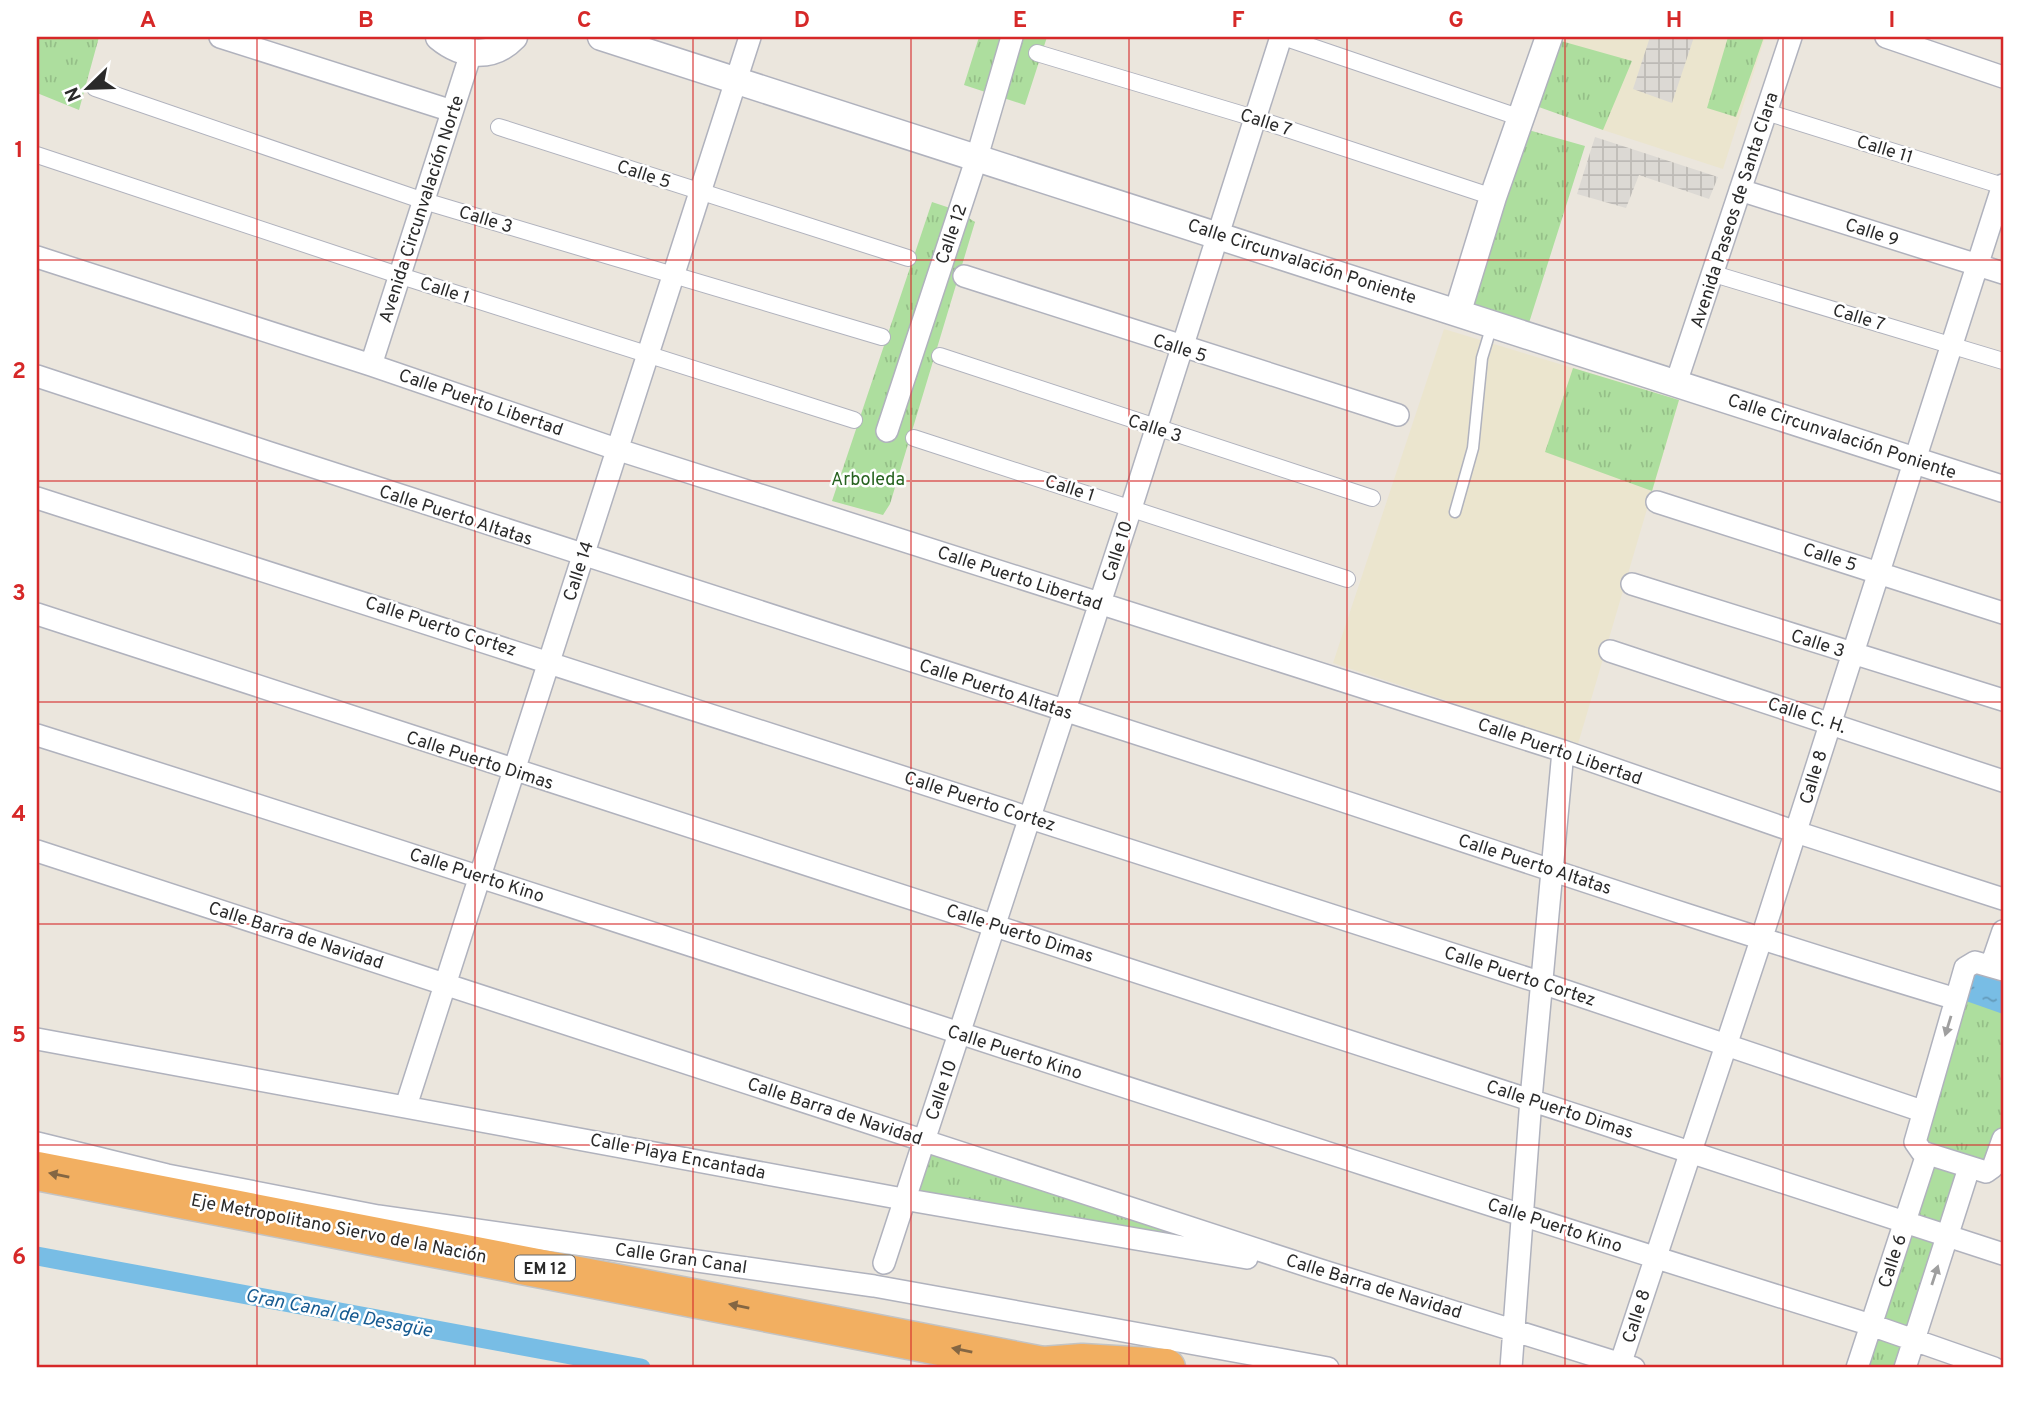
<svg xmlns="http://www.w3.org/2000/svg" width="2040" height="1405" font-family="Overpass,sans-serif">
<defs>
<pattern id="grass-tufts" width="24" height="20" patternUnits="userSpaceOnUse" patternTransform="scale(1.75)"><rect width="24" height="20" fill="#adde9e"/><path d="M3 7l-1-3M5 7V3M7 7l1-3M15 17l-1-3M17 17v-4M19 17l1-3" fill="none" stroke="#95bf88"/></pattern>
<pattern id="plaza-grid" width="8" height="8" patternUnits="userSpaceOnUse" patternTransform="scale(1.75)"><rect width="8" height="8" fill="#dcd9d4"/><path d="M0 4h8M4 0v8" fill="none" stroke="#bdbab6"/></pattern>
<pattern id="water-ripples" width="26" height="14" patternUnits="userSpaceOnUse" patternTransform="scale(1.75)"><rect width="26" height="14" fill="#78bde5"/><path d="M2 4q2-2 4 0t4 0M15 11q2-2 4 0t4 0" fill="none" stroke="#639aba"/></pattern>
</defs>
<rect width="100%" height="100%" fill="#ebe6dd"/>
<path fill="#ebe5ce" d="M 1563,37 L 1765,37 L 1723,169 L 1603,130 L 1541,103 Z
M 1444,329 L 1679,400 L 1578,744 L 1333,663 Z"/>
<path fill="url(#grass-tufts)" d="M 37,37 L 99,37 L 79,110 L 37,93 Z
M 979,37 L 1047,37 L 1025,105 L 964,85 Z
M 1728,37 L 1764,37 L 1736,117 L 1707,108 Z
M 1561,41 L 1632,61 L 1603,130 L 1536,106 Z
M 1514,126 L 1585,146 L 1528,326 L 1455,303 Z
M 932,202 L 956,210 L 975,222 L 890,504 L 883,515 L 832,501 Z
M 1573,368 L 1679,400 L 1652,491 L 1545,452 Z
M 2003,916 L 2003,1144 L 1992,1179 L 1969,1170 L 1904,1368 L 1859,1368 L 1927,1154 L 1913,1148 L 1957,997 L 1988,966 Z
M 925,1146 L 1189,1230 L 1186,1242 L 908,1194 Z"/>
<path fill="url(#plaza-grid)" d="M 1650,37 L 1694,37 L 1672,103 L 1633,89 Z
M 1595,137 L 1718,177 L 1709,199 L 1639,175 L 1626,208 L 1577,194 Z"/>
<path fill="url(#water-ripples)" d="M 1975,971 L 2003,980 L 2003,1014 L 1966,1001 Z"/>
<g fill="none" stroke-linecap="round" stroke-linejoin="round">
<path stroke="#78bde5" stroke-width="19" d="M 37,1256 L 641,1368"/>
<defs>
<path id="service" d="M 1455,512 L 1473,448 L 1482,358 L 1492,325"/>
<path id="pedestrian" d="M 1283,37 L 1521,118
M 1037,53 L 1254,118 L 1493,197
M 95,88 L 424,201 L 882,337
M 1766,112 L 2003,186
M 499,127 L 908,258
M 37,155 L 401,276 L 854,420
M 1714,274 L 2003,361
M 940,356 L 1372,498
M 914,438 L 1347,579"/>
<path id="minor" d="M 220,37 L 452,111
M 1886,37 L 2003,77
M 1740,190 L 2003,273
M 37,257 L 371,365 L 619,450 L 1563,751 L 1796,832 L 2003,899
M 964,276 L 1398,415
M 371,365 L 471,53
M 37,376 C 441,510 846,640 1252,771 C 1486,848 1720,928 1956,999
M 1676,383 L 1791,37
M 887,431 L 977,157 L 1012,37
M 37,498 L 1542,983 L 1922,1111
M 1657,502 L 2003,613
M 1632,584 L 2003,700
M 37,614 L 2003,1254
M 1610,651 L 2003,781
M 37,735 C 649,928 1258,1135 1871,1325 L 1994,1368
M 37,851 L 1320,1270 L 1634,1368
M 1991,966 L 2003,931
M 2003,970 L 1975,962 L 1965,968 L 1915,1142 L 1922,1152 L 1986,1172 L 1993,1167 L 2003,1139
M 37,1039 L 903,1199 L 1247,1258
M 406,1106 L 750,37
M 37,1143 L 167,1175 L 378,1216 L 874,1286 L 1328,1368
M 884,1263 L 1131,508 L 1281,37
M 1511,1368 L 1531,1099 L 1563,751
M 1619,1368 L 1761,940 L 2003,185
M 1857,1368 L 1927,1154
M 1905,1368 L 1969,1168"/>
<path id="tertiary" d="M 439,37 C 462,56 492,60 514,37
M 601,37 L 2003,489
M 1458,311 L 1493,197 L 1549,37"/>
<path id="motorway" d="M 37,1171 L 1053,1368
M 1043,1366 L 1082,1363 L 1166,1368"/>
</defs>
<use href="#service" stroke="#b0b2bd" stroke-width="13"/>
<use href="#pedestrian" stroke="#b0b2bd" stroke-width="18"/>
<use href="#minor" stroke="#b0b2bd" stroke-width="24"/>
<use href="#tertiary" stroke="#b0b2bd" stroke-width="29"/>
<use href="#motorway" stroke="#c3c3c3" stroke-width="41"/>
<use href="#service" stroke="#fff" stroke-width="10"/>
<use href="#pedestrian" stroke="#fff" stroke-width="16"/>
<use href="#minor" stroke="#fff" stroke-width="21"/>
<use href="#tertiary" stroke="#fff" stroke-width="26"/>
<use href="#motorway" stroke="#f2af61" stroke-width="38"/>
</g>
<defs><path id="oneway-solid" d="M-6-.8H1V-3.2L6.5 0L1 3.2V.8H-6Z" transform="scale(1.75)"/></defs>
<g fill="#9f9f9f">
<use href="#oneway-solid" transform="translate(1948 1026) rotate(107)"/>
<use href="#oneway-solid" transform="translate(1935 1275) rotate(-72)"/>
</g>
<g fill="#846643">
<use href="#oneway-solid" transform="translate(59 1175) rotate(-169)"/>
<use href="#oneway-solid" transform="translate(739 1306) rotate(-169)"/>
<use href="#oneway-solid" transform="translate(962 1350) rotate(-169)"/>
</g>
<path fill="none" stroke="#d62828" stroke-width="2" stroke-opacity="0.55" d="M 257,37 L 257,1368M 475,37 L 475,1368M 693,37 L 693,1368M 911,37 L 911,1368M 1129,37 L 1129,1368M 1347,37 L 1347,1368M 1565,37 L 1565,1368M 1783,37 L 1783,1368M 37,260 L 2003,260M 37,481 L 2003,481M 37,702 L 2003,702M 37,924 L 2003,924M 37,1145 L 2003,1145"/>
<g text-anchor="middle" stroke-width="5" stroke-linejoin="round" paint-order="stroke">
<rect fill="#fff" stroke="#6a6a6a" stroke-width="2" x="515" y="1255.5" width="60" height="25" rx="5"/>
<g font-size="16" font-weight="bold" fill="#2a2a2a">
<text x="545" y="1274">EM 12</text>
</g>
<g font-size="18" fill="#2a2a2a" stroke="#fff">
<text transform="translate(1266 122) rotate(18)" y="6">Calle 7</text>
<text transform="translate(1885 149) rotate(17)" y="6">Calle 11</text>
<text transform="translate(644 174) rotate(18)" y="6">Calle 5</text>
<text transform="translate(421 209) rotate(-72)" y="6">Avenida Circunvalación Norte</text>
<text transform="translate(1734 210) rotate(-72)" y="6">Avenida Paseos de Santa Clara</text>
<text transform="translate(486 219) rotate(17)" y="6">Calle 3</text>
<text transform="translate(1872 232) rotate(18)" y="6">Calle 9</text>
<text transform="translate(951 234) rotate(-71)" y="6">Calle 12</text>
<text transform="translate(1302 261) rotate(18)" y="6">Calle Circunvalación Poniente</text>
<text transform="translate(445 290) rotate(18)" y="6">Calle 1</text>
<text transform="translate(1859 317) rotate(17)" y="6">Calle 7</text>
<text transform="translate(1180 348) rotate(18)" y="6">Calle 5</text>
<text transform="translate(481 402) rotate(19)" y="6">Calle Puerto Libertad</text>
<text transform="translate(1155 428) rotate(18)" y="6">Calle 3</text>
<text transform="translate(1842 436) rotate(18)" y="6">Calle Circunvalación Poniente</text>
<text transform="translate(1070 488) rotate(18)" y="6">Calle 1</text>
<text transform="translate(456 515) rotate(18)" y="6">Calle Puerto Altatas</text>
<text transform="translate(1117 551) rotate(-72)" y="6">Calle 10</text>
<text transform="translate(1830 557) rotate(18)" y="6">Calle 5</text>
<text transform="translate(578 571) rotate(-72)" y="6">Calle 14</text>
<text transform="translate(1020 578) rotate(18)" y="6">Calle Puerto Libertad</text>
<text transform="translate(441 626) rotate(18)" y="6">Calle Puerto Cortez</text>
<text transform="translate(1818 643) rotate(18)" y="6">Calle 3</text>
<text transform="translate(996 689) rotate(18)" y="6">Calle Puerto Altatas</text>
<text transform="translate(1807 715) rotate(18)" y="6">Calle C. H.</text>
<text transform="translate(1560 751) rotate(19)" y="6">Calle Puerto Libertad</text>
<text transform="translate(480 760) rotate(18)" y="6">Calle Puerto Dimas</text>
<text transform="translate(1813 777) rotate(-73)" y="6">Calle 8</text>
<text transform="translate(980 801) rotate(18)" y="6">Calle Puerto Cortez</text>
<text transform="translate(1535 864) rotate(18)" y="6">Calle Puerto Altatas</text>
<text transform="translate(477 875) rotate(18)" y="6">Calle Puerto Kino</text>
<text transform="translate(1020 933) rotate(18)" y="6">Calle Puerto Dimas</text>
<text transform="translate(296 935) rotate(18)" y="6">Calle Barra de Navidad</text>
<text transform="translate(1520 976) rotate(18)" y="6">Calle Puerto Cortez</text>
<text transform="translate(1015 1052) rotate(18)" y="6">Calle Puerto Kino</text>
<text transform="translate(941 1090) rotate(-71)" y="6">Calle 10</text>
<text transform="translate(1560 1109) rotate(18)" y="6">Calle Puerto Dimas</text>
<text transform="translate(835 1111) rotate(18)" y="6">Calle Barra de Navidad</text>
<text transform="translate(678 1156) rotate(11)" y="6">Calle Playa Encantada</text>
<text transform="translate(1555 1225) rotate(18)" y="6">Calle Puerto Kino</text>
<text transform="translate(339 1228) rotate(11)" y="6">Eje Metropolitano Siervo de la Nación</text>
<text transform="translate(681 1258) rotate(8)" y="6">Calle Gran Canal</text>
<text transform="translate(1892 1261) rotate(-72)" y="6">Calle 6</text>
<text transform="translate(1374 1286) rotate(17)" y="6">Calle Barra de Navidad</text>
<text transform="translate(1636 1316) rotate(-72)" y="6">Calle 8</text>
</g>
<g font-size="18" fill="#26621f" stroke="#fff">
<text x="868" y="485">Arboleda</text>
</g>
<g font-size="19" font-style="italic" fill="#175b91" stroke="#fff">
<text transform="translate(339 1312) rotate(11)" y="7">Gran Canal de Desagüe</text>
</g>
</g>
<rect width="2040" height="1405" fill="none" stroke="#ffffff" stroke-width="77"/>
<g transform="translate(88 88) rotate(247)" stroke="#ffffff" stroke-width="5" paint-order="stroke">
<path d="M0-5L12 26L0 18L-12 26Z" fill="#2a2a2a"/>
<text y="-10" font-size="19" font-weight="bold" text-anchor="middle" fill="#2a2a2a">N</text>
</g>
<rect x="38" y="38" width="1964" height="1328" fill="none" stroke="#d62828" stroke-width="2.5"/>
<g font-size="23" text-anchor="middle" font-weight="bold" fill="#d62828">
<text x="148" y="27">A</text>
<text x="366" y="27">B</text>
<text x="584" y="27">C</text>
<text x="802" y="27">D</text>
<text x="1020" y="27">E</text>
<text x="1238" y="27">F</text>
<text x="1456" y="27">G</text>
<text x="1674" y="27">H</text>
<text x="1892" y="27">I</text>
<text x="19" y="157">1</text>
<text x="19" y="378">2</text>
<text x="19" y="600">3</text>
<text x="19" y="821">4</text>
<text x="19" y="1042">5</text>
<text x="19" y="1264">6</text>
</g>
</svg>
